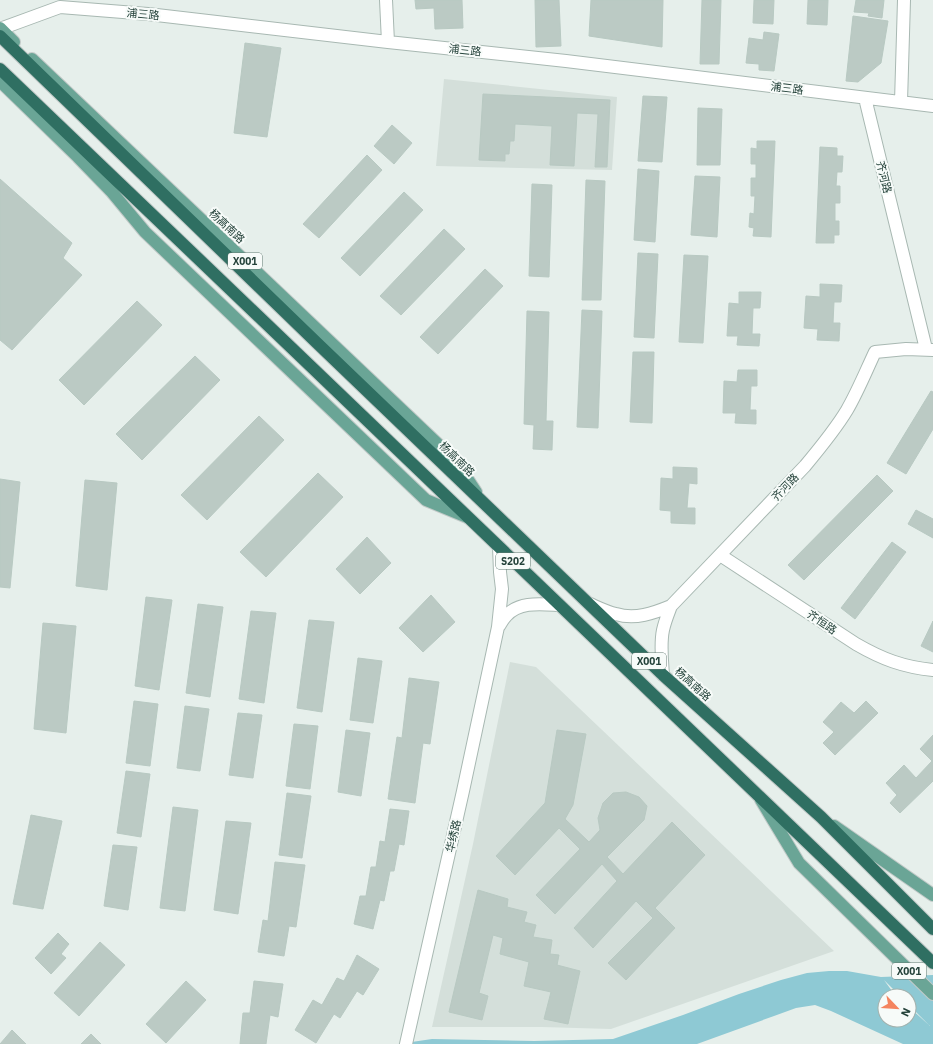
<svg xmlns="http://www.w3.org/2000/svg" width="933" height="1044" font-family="'IBM Plex Sans','Noto Sans SC',sans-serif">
<rect width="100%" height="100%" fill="#e6efeb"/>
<path fill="#d4dfda" d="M 444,79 L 617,97 L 612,170 L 436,166 Z
M 510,662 L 536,667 L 834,951 L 611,1029 L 542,1027 L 432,1027 L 473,844 Z"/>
<path fill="#8ec9d4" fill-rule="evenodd" d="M 829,971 L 847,971 L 881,977 L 933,975 L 933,1044 L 903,1044 L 831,1011 L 815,1005 L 796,1008 L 697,1044 L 398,1044 L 432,1039 L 534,1041 L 613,1039 L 683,1015 L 739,994 L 781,980 L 807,973 ZM 884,980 L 900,996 L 909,996 L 909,1005 L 930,1026 L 909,1007 L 909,1020 L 885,1020 L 885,996 L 897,996 L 892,991 Z"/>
<path fill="#bbcac4" stroke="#b8c9c2" d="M 415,0 L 462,0 L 463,28 L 435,29 L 434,8 L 416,9 Z
M 535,0 L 559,0 L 561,46 L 536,47 Z
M 591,0 L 663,0 L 662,47 L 589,36 Z
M 702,0 L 721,0 L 719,64 L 700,64 Z
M 754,0 L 774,0 L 773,24 L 753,23 Z
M 808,0 L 828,0 L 827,25 L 807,24 Z
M 856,0 L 884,0 L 882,18 L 868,16 L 869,13 L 854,12 Z
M 853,16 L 888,21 L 881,63 L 858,82 L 846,81 Z
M 764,32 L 779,34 L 774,71 L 759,70 L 759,64 L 746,63 L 749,38 L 763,40 Z
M 245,43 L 281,48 L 267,137 L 234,133 Z
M 483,94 L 610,100 L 607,167 L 595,167 L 598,114 L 577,113 L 574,166 L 550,165 L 552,126 L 515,124 L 514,141 L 510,141 L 509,154 L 505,154 L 505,161 L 479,160 Z
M 643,96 L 667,97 L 662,162 L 638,161 Z
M 698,108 L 722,109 L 720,165 L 697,165 Z
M 392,125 L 412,143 L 394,164 L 374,146 Z
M 757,141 L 775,141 L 771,237 L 753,236 L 754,228 L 749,227 L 750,213 L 754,214 L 755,196 L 751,196 L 751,178 L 756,178 L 756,164 L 751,164 L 751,148 L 757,149 Z
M 820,147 L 837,148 L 837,156 L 843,156 L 842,172 L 837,172 L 836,186 L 840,186 L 840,203 L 835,203 L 835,221 L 839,221 L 839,235 L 834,235 L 834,243 L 816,243 Z
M 367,155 L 382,170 L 319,238 L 303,224 Z
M 638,169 L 659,171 L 655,242 L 634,240 Z
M 695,176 L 720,177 L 717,237 L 691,235 Z
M 0,179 L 72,243 L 63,258 L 82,275 L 12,350 L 0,340 Z
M 586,180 L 605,181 L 601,300 L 582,300 Z
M 532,184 L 552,185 L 549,277 L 529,276 Z
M 404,192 L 423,210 L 360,276 L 341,258 Z
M 444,229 L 465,249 L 401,315 L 380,296 Z
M 638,253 L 658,254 L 654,338 L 634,337 Z
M 684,255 L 708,256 L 703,343 L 679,342 Z
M 485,269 L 503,286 L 438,354 L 420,337 Z
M 820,284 L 842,285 L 841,302 L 834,302 L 833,323 L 840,323 L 839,341 L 817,340 L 818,329 L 804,328 L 806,296 L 820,297 Z
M 739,292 L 761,292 L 760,308 L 753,308 L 752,334 L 760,334 L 759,346 L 737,345 L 738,336 L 727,336 L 729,303 L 739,304 Z
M 137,301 L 162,325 L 84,405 L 59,380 Z
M 582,310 L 602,311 L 598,428 L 577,427 Z
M 527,311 L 549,312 L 546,421 L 553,421 L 552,450 L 533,449 L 534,425 L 524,424 Z
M 633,352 L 654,352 L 652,423 L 630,422 Z
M 195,356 L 220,380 L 142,460 L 116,434 Z
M 738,370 L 757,370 L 757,386 L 751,386 L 750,410 L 756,410 L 756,424 L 735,423 L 736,413 L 723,413 L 724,381 L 737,382 Z
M 931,391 L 933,392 L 933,429 L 906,474 L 887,463 Z
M 259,416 L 284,440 L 207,520 L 181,495 Z
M 673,467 L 697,468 L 697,484 L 689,483 L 687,508 L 695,508 L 695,524 L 671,523 L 671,511 L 660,510 L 661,478 L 673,479 Z
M 318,473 L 343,497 L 266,577 L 240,552 Z
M 877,475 L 893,491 L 804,580 L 788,565 Z
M 0,479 L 20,482 L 10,588 L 0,587 Z
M 85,480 L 117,483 L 107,590 L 76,586 Z
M 916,510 L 933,519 L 933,538 L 908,524 Z
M 367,537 L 391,563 L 360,594 L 336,569 Z
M 892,542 L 906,552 L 855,619 L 841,608 Z
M 431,595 L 455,622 L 423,652 L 399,628 Z
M 146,597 L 172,600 L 159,690 L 135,686 Z
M 198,604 L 223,607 L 210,697 L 186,693 Z
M 251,611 L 276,613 L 264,703 L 239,699 Z
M 309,620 L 334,622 L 322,712 L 297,708 Z
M 933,621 L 933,652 L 921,646 Z
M 43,623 L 76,626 L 66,733 L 34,729 Z
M 358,658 L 382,661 L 373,723 L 350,720 Z
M 409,678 L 439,682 L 430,744 L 423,743 L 415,803 L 388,799 L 397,737 L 402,738 Z
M 134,701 L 158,704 L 150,766 L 126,763 Z
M 866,701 L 878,713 L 835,755 L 823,743 L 834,732 L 823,722 L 841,702 L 854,713 Z
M 185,706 L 209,709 L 200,771 L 177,768 Z
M 238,713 L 262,715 L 253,778 L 229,775 Z
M 294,724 L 318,726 L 310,789 L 286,786 Z
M 346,730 L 370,733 L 361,796 L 338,792 Z
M 557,730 L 586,734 L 573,805 L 565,819 L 589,842 L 600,830 L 598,818 L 603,803 L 613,793 L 626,792 L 639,797 L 647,806 L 644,820 L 607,857 L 623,874 L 672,822 L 705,855 L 655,908 L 675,928 L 626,980 L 608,963 L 653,918 L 636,901 L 593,948 L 574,928 L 617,881 L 602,864 L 555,914 L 536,895 L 580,849 L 559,828 L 515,875 L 496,856 L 545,803 Z
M 933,735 L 933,781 L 900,813 L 890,803 L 897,795 L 886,783 L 904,765 L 916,778 L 932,761 L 920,749 Z
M 126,771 L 150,774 L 141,837 L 117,833 Z
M 287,793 L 311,796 L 302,858 L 279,855 Z
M 173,807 L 198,810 L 185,911 L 160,908 Z
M 390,809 L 409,811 L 404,845 L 399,844 L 394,871 L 390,871 L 384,901 L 380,900 L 373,929 L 354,924 L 360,896 L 366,896 L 371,867 L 376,867 L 380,841 L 385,842 Z
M 31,815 L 62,821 L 43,909 L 13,904 Z
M 226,821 L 251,823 L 238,914 L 214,910 Z
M 113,845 L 137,847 L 128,910 L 104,906 Z
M 275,862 L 305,865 L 296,927 L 289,926 L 284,956 L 258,952 L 263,920 L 268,921 Z
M 478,890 L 508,899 L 507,907 L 527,912 L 524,922 L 536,925 L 533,937 L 552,940 L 550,954 L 559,955 L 557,965 L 580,971 L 568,1024 L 544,1019 L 551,992 L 524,986 L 529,962 L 500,954 L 503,938 L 493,935 L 479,993 L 488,996 L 482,1020 L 449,1012 Z
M 58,933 L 69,944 L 61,954 L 66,958 L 51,974 L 35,958 Z
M 100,942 L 125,965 L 79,1016 L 54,993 Z
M 357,955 L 379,969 L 363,995 L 357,991 L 340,1018 L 334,1014 L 316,1043 L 295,1030 L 313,1000 L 322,1005 L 337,978 L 344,981 Z
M 186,981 L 206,1000 L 166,1043 L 146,1024 Z
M 254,981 L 283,984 L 278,1017 L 270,1015 L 266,1044 L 240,1044 L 243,1013 L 250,1013 Z
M 12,1030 L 26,1044 L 0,1044 Z
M 91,1034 L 101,1044 L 81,1044 Z"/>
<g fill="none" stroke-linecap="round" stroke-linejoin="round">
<defs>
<path id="minor" d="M 386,0 L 388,42
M 0,29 L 60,7 L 148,14 L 388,42 L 566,61 L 933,106
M 865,98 L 926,349
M 901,102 L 904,0
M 720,555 L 856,644 C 882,659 903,667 933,670
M 590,604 C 599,608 607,612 616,614 C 635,620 654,613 671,606
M 499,626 C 501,623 503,619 506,616 C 519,601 541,604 559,605
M 663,675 C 662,660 660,644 663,630 C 665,621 668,614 671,606 L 805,466 C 820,448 835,430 847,410 C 858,391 866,371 875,352 L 906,349 L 933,350
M 406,1044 L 463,791 L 498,627 L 502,589 L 500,572 L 499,547"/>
<path id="major" d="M 0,28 L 14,42
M 32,59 L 441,447 L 457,463 L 476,492
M 0,81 L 78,157 L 111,191 L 145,232 L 426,500 L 467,517
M 761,800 L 799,863 L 933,994
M 834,826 L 933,895"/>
<path id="highway" d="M 0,36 L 317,343 L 663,675 L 821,817 L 933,929
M 0,69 C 311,367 623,664 933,963"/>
</defs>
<use href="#minor" stroke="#a8b8b2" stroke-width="14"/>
<use href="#major" stroke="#c2cac8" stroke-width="14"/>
<use href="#highway" stroke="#c2cac8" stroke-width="14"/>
<use href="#minor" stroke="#fff" stroke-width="12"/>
<use href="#major" stroke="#6aa596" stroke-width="12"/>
<use href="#highway" stroke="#2f6f62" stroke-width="12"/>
</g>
<g text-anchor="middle" stroke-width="4" stroke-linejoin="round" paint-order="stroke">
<g fill="#f7fbf9" stroke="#637a73" stroke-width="1">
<rect x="228" y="253" width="34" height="16" rx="3"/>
<rect x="496" y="553" width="34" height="16" rx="3"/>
<rect x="632" y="653" width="34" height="16" rx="3"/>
<rect x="892" y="963" width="34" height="16" rx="3"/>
</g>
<g font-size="10" font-weight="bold" fill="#24423a">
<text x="245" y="265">X001</text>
<text x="513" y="565">S202</text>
<text x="649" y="665">X001</text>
<text x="909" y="975">X001</text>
</g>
<g font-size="11" fill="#24423a" stroke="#f7fbf9">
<text transform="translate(143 14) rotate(5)" y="4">浦三路</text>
<text transform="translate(465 50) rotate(6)" y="4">浦三路</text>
<text transform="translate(787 88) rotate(7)" y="4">浦三路</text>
<text transform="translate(884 177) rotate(76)" y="4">齐河路</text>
<text transform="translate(227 226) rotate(43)" y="4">杨高南路</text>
<text transform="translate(457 459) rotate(44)" y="4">杨高南路</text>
<text transform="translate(785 487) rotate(-46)" y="4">齐河路</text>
<text transform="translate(822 622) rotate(34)" y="4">齐恒路</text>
<text transform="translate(693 684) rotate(42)" y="4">杨高南路</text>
<text transform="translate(453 836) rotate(-77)" y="4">华绣路</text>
</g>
</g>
<g transform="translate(897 1008) rotate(115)"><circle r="19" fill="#f7fbf9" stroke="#a3b1ad"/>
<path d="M0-3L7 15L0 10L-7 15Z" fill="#f4845f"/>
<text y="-6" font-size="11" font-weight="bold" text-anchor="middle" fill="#24423a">N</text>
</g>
</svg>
